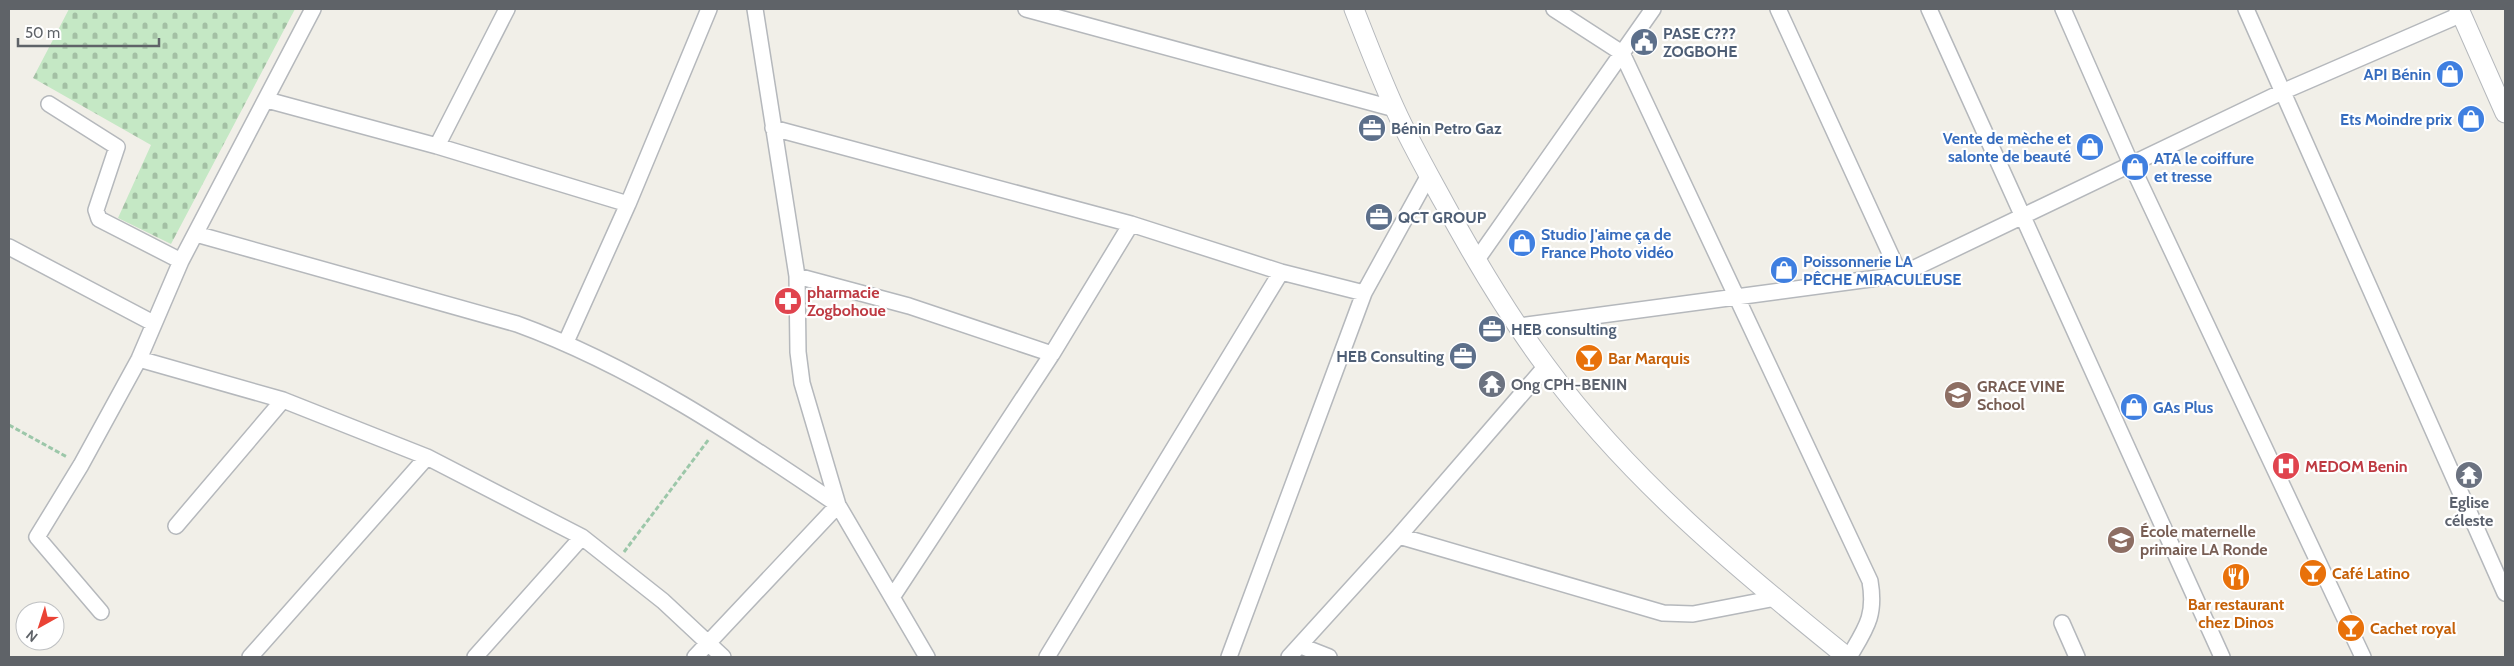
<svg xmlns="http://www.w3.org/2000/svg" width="2514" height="666" font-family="Cabin,sans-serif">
<defs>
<pattern id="cemetery-stones" width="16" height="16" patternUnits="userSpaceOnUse" patternTransform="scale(1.25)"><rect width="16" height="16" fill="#c5e8c5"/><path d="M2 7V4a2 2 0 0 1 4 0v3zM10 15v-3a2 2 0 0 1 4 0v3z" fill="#a3c0a4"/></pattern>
</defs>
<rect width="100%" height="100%" fill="#f1efe8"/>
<path fill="url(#cemetery-stones)" d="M 69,9 L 295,9 L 171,244 L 118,218 L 151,145 L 33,78 Z"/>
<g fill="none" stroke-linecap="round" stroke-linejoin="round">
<defs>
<path id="minor" d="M 755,9 L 797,276 L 798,352 L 802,383 L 838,505 L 927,657
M 1026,9 L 1395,109
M 1554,9 L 1622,53 L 1870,581 C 1876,616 1866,628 1849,657
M 1778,9 L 1900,275
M 1929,9 L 2222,657
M 2063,9 L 2131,164 L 2363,657
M 2246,9 L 2505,593
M 267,100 L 437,146 L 628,204
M 49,104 L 117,147 L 96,210 L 99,219 L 181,261
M 773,128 L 1131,224 L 1281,272 L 1364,293
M 437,146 L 507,9
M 196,234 L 517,324 C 632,366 737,436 838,505
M 9,247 L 153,323
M 1476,261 L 1653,9
M 797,276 L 909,306 L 1052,354
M 1519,326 L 1900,275 L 2282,92 L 2462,14
M 566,342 L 628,204 L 709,9
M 139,359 L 283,400 L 427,457 L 582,537 L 663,601 L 723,657
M 176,526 L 283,400
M 1399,536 L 1663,613 L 1693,614 L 1776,598
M 893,596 L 1052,354 L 1131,224
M 101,612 L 37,537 L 81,465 L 139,359 L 181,261 L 313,9
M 2062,623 L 2077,657
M 1301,646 L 1329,657
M 250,657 L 427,457
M 475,657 L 582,537
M 695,657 L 838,505
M 1047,657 L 1281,272
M 1229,657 L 1364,293 L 1429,175
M 1289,657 L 1399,536 L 1546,366"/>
<path id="tertiary" d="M 1354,9 C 1367,42 1380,76 1395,109 C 1409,140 1426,170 1443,201 C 1474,258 1507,314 1546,366 C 1628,478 1739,570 1847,657
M 2459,9 L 2505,113"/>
</defs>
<use href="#minor" stroke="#b5b8bc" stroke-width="18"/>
<use href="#tertiary" stroke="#b5b8bc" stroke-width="21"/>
<path stroke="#9cc7a9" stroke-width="3" stroke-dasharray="5 2.5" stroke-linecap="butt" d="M 9,425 L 67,457
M 624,552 L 709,439"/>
<use href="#minor" stroke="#fff" stroke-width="15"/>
<use href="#tertiary" stroke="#fff" stroke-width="19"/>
</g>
<defs>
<symbol id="civic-disc" viewBox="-11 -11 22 22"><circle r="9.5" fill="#5c6f8a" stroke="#fff"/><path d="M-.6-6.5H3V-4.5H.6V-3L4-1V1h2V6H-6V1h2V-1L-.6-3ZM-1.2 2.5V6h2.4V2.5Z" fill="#fff"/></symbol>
<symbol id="shop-disc" viewBox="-11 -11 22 22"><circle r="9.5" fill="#3f7fe0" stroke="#fff"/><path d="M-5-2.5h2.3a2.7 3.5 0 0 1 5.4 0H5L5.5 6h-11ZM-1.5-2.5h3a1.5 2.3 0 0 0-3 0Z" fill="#fff"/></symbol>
<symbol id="office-disc" viewBox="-11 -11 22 22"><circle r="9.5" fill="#5c6f8a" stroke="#fff"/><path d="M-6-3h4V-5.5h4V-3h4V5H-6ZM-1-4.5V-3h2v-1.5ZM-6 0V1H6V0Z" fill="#fff"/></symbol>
<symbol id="pharmacy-disc" viewBox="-11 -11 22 22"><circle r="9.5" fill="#e0444e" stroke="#fff"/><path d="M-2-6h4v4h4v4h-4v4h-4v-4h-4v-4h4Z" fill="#fff"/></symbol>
<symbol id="bar-disc" viewBox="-11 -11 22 22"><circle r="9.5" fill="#e8710a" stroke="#fff"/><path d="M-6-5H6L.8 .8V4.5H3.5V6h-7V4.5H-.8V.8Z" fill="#fff"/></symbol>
<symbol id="temple-disc" viewBox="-11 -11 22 22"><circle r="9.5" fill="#6b7280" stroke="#fff"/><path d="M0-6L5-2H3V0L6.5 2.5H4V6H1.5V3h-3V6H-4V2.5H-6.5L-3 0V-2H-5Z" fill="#fff"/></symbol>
<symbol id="school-disc" viewBox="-11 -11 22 22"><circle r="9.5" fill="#8d6e63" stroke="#fff"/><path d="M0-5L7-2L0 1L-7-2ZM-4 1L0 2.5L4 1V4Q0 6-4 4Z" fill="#fff"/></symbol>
<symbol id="hospital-disc" viewBox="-11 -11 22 22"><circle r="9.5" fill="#e0444e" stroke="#fff"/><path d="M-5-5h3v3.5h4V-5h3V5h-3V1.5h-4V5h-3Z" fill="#fff"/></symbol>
<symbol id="restaurant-disc" viewBox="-11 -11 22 22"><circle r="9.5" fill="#e8710a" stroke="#fff"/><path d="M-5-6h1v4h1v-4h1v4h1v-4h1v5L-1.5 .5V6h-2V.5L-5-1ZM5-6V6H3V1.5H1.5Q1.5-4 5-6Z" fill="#fff"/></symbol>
</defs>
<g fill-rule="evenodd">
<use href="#civic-disc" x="1628" y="26" width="32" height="32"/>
<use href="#shop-disc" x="2434" y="58" width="32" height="32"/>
<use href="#shop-disc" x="2455" y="103" width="32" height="32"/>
<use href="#office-disc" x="1356" y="112" width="32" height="32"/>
<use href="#shop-disc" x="2074" y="131" width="32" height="32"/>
<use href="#shop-disc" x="2119" y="151" width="32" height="32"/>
<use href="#office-disc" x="1363" y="201" width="32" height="32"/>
<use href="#shop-disc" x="1506" y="227" width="32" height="32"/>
<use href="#shop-disc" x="1768" y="254" width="32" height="32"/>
<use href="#pharmacy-disc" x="772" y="285" width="32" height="32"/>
<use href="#office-disc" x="1476" y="313" width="32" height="32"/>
<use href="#office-disc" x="1447" y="340" width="32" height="32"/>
<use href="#bar-disc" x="1573" y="342" width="32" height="32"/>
<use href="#temple-disc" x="1476" y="368" width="32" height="32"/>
<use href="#school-disc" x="1942" y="379" width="32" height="32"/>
<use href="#shop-disc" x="2118" y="391" width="32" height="32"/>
<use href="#hospital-disc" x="2270" y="450" width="32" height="32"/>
<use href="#temple-disc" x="2453" y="459" width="32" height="32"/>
<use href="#school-disc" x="2105" y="524" width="32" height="32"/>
<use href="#bar-disc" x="2297" y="557" width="32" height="32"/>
<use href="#restaurant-disc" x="2220" y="561" width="32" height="32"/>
<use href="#bar-disc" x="2335" y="612" width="32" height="32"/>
</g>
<g text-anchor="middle" stroke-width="4.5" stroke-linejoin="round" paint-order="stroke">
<g font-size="16" font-weight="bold" fill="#4e5e75" stroke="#fff" text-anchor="start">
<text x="1663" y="39">PASE C???<tspan x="1663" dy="18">ZOGBOHE</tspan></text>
<text x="1391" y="134">Bénin Petro Gaz</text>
<text x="1398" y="223">QCT GROUP</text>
<text x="1511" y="335">HEB consulting</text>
<text x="1444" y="362" text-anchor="end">HEB Consulting</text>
</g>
<g font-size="16" font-weight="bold" fill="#366cbe" stroke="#fff" text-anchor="start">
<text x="2431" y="80" text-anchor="end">API Bénin</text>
<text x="2452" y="125" text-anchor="end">Ets Moindre prix</text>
<text x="2071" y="144" text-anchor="end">Vente de mèche et<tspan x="2071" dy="18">salonte de beauté</tspan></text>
<text x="2154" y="164">ATA le coiffure<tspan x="2154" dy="18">et tresse</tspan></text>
<text x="1541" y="240">Studio J'aime ça de<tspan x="1541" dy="18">France Photo vidéo</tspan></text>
<text x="1803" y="267">Poissonnerie LA<tspan x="1803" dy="18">PÊCHE MIRACULEUSE</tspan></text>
<text x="2153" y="413">GAs Plus</text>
</g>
<g font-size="16" font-weight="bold" fill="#be3a42" stroke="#fff" text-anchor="start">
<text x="807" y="298">pharmacie<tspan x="807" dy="18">Zogbohoue</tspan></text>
<text x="2305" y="472">MEDOM Benin</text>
</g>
<g font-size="16" font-weight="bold" fill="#c56008" stroke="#fff" text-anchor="start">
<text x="1608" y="364">Bar Marquis</text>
<text x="2332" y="579">Café Latino</text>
<text x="2236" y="610" text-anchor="middle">Bar restaurant<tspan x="2236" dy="18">chez Dinos</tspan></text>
<text x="2370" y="634">Cachet royal</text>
</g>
<g font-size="16" font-weight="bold" fill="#5b616d" stroke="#fff" text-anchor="start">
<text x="1511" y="390">Ong CPH-BENIN</text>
<text x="2469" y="508" text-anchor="middle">Eglise<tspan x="2469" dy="18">céleste</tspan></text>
</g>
<g font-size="16" font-weight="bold" fill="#785e54" stroke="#fff" text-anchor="start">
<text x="1977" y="392">GRACE VINE<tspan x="1977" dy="18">School</tspan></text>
<text x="2140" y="537">École maternelle<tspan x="2140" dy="18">primaire LA Ronde</tspan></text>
</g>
</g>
<rect width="2514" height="666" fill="none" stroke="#5f6368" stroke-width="20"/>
<g transform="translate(40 626) rotate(219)"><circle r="24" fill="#ffffff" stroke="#bfc1c3"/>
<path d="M0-4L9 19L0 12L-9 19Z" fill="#ea4335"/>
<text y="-8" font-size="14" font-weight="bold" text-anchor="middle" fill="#5f6368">N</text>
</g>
<path d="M18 38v8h141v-8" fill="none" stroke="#5f6368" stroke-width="2.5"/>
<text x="25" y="38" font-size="15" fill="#5f6368" stroke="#ffffff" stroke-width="4" paint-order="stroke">50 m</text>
</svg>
